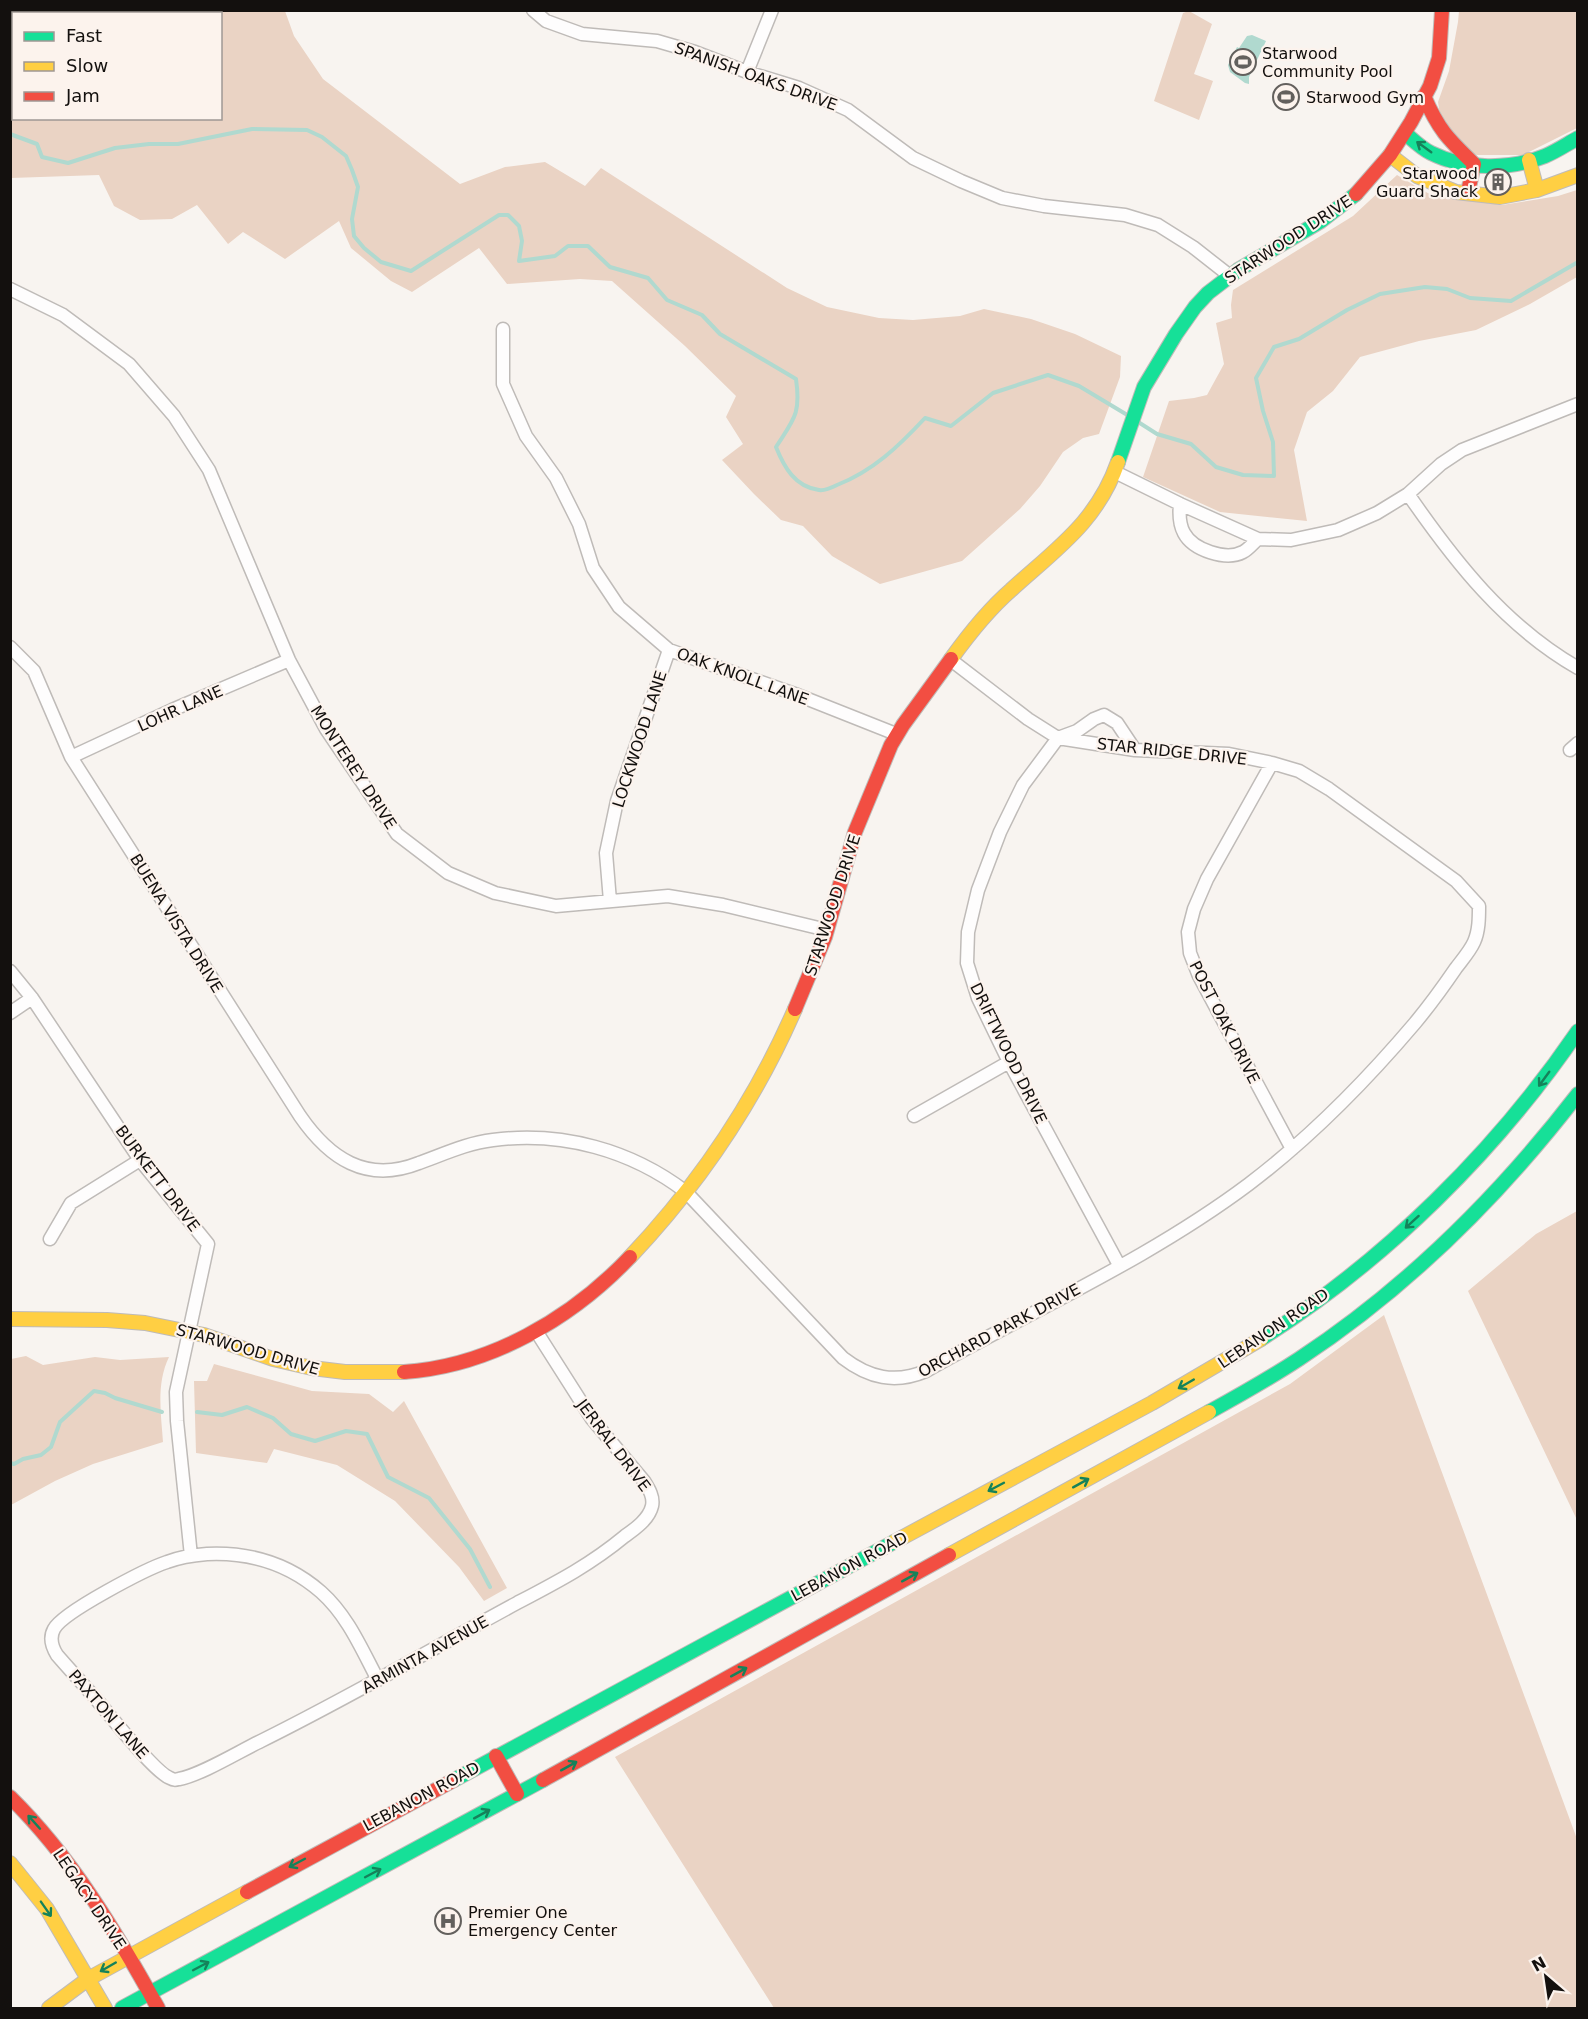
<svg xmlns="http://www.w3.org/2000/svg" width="1588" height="2019" font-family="'DejaVu Sans',sans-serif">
<rect width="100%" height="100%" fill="#f8f4f0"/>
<path fill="#ead3c4" d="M 199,10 L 285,11 L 294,36 L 323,79 L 460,184 L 505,167 L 545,162 L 585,186 L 601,168 L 787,288 L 827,307 L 879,318 L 913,320 L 960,316 L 984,309 L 1031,319 L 1075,334 L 1121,356 L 1120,377 L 1099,434 L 1083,438 L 1063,452 L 1040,486 L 1020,509 L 962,561 L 880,584 L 832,556 L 803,526 L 781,520 L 754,494 L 722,460 L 743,444 L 726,417 L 736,396 L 685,346 L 612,281 L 580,279 L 507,284 L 479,248 L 412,292 L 391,281 L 351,248 L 339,221 L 285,259 L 243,232 L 228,244 L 197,205 L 172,219 L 140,220 L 114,206 L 99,175 L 11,178 L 11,71 L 13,72 L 14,118 L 220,118 L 220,14 L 197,13 Z
M 1189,11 L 1212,24 L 1194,74 L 1213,81 L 1199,120 L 1154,101 L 1183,13 Z
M 1459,11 L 1577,11 L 1577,128 L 1523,155 L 1477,155 L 1466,151 L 1452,137 L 1440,115 L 1438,102 L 1449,71 L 1458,22 Z
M 1397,175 L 1431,195 L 1502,205 L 1558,196 L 1577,190 L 1577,277 L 1530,304 L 1476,330 L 1419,341 L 1360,357 L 1333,391 L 1307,412 L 1294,450 L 1307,521 L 1220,512 L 1143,477 L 1169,401 L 1194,398 L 1207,395 L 1224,364 L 1216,323 L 1232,318 L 1231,305 L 1233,290 L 1353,216 Z
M 1577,1211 L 1577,1520 L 1468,1291 L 1536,1234 Z
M 1384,1315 L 1577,1839 L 1577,2008 L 774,2008 L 615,1757 L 1290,1384 Z
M 26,1356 L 43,1365 L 95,1357 L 120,1360 L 169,1357 C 156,1384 161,1413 163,1442 L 93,1464 L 55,1481 L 11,1505 L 11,1359 Z
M 214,1364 L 312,1391 L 369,1394 L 393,1412 L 404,1401 L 507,1588 L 484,1601 L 459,1567 L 395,1501 L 337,1465 L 274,1449 L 267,1463 L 196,1453 L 194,1381 L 207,1381 Z"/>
<path fill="#b0d9cf" d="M 1252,35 L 1266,41 L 1249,77 L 1249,84 L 1245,83 L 1230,72 L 1228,65 L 1237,47 L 1239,48 L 1247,36 Z"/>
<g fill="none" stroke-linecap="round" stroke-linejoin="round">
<path stroke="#b0d9cf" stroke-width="4" d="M 10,134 L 37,144 L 42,157 L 68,163 L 115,148 L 149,144 L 178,144 L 252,129 L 307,130 L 322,137 L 346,156 L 352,170 L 358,187 L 352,219 L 354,236 L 364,248 L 381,262 L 411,271 L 499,215 L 508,215 L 519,226 L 522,241 L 519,261 L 555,256 L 568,246 L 588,246 L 610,267 L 648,278 L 667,300 L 702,315 L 720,334 L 796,379 C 801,414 794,419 776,447 C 784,467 795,487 819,490 C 825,491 831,488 837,485 C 873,471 899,446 925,418 L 951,426 L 993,393 L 1048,375 L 1079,386 L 1129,416
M 1135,420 L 1157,434 L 1191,444 L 1216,467 L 1243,475 L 1274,476 L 1273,442 L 1263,411 L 1256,378 L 1274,347 L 1299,339 L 1347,310 L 1380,294 L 1425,287 L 1447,289 L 1470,298 L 1511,301 L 1578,262
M 197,1412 L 222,1415 L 247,1407 L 273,1418 L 291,1434 L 315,1441 L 346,1431 L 367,1434 L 388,1477 L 429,1498 L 470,1549 L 490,1587
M 10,1463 L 14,1464 L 23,1459 L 41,1455 L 51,1447 L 60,1422 L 94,1391 L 105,1393 L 115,1398 L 162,1412"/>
<defs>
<path id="street" d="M 533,10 L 546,21 L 582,34 L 657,41 L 695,52 L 747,72 L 799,88 L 848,110 L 913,158 L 961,181 L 1002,198 L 1044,206 L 1125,215 L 1158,225 L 1193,247 L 1230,276
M 747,72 L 772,10
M 10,289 L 63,315 L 129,364 L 174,416 L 209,470 L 289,660 L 326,729 L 397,834 L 448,873 L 495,893 L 556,906 L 668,896 L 723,905 L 827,930
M 503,329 L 503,384 L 526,436 L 556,478 L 579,524 L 593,568 L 619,607 L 669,650 L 795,694 L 896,734
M 1115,472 L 1180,504 L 1258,539 L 1291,540 L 1338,530 L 1377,513 L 1408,494 L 1441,464 L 1462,450 L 1578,404
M 1408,494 C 1455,562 1505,626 1578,668
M 1180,504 C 1179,514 1179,524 1184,533 C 1193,550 1226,561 1243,552 C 1249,549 1253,543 1258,539
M 10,647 L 34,671 L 71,757 L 300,1116 C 329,1158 366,1184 419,1163 C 444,1154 467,1143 493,1140 C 562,1131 631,1150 686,1192 L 843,1358 C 869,1378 895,1384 926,1371 C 1033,1310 1149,1259 1249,1184 C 1311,1137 1365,1082 1415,1023 C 1430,1005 1443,987 1456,968 C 1462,960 1470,951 1474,942 C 1479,931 1479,918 1479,906 L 1456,881 L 1329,789 L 1299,771 L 1272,763 L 1229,754 L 1135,750 L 1058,738 L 1028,719 L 951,660
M 1570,750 L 1578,743
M 71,757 L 172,710 L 289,660
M 1272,763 L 1207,879 L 1194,909 L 1188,932 L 1190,953 L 1199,976 L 1292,1149
M 610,901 L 606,853 L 617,801 L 669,650
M 10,971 L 32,998 L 140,1160 L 208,1244 L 176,1392 L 177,1421 L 191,1556
M 10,1013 L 32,998
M 914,1116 L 1009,1062
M 50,1239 L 71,1203 L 140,1160
M 1119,1265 L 1009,1062 L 978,998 L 967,963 L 968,932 L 978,890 L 1000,832 L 1023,785 L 1058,738 L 1077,731 L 1094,719 L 1104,715 L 1117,723 L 1135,750
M 378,1680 C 362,1650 348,1616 321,1592 C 289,1564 250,1552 207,1554 C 194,1555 180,1557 167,1562 C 146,1569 63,1612 54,1629 C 49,1638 52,1647 57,1655 C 70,1670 83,1684 96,1699 C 110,1715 154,1772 170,1778 C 174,1780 175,1780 179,1779 C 201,1775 240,1751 261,1741 C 348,1698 432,1649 517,1603 C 557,1582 590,1565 625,1536 C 635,1529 649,1519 652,1506 C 654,1497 649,1489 644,1481 L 592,1419 L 536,1331"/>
<path id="fast" d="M 1405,133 C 1413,140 1421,148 1431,153 C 1465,170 1510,170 1545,156 C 1557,151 1567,144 1578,138
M 1118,462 L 1144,387 L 1176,334 L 1195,307 L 1208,293 L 1238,270 L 1321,221 L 1356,194
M 1261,1339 C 1385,1261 1496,1151 1578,1031
M 1209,1412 C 1240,1395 1270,1378 1299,1359 C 1407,1288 1500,1195 1578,1094
M 454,1780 L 894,1542
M 122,2008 L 543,1780"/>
<path id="slow" d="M 1390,155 L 1417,176 L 1456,192 L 1500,197 L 1537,190 L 1578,175
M 1529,160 L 1537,190
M 951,659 C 969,634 988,610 1011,590 C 1056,549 1097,522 1118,462
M 630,1257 C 699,1184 755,1101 795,1009
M 10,1319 L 107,1320 L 145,1323 L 204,1335 L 273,1359 L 312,1368 L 345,1372 L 404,1372
M 894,1542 L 1152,1403 L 1261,1339
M 949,1555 L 1209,1412
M 10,1863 L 47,1909 L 105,2008
M 49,2008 L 88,1979 L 247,1892"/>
<path id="jam" d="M 1424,96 C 1438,129 1448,139 1474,164 L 1468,192
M 1356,194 L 1390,155 L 1411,122 L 1430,86 L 1439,58 L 1442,10
M 795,1009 L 825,937 L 855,832 L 891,745 L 903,725 L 951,659
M 404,1372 C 490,1366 571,1319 630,1257
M 496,1756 L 517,1794
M 543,1780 L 949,1555
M 10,1797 C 72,1858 116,1932 158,2008
M 247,1892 L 454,1780"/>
</defs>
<use href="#street" stroke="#bfbbb8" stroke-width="15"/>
<use href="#fast" stroke="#bfbbb8" stroke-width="16"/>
<use href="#slow" stroke="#bfbbb8" stroke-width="16"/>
<use href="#jam" stroke="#bfbbb8" stroke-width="16"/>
<use href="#street" stroke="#fefdfd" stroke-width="12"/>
<use href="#fast" stroke="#16e098" stroke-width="14"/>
<use href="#slow" stroke="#ffcf43" stroke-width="14"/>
<use href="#jam" stroke="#f24e42" stroke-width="14"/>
</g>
<defs><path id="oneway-shaft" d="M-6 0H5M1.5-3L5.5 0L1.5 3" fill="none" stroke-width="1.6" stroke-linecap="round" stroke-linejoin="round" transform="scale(1.5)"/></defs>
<g stroke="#15825a">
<use href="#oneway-shaft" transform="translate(1424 147) rotate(-144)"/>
<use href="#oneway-shaft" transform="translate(1544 1079) rotate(126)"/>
<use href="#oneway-shaft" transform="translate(1412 1222) rotate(138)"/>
<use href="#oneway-shaft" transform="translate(1186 1384) rotate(150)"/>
<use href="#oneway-shaft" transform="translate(1081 1483) rotate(-29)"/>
<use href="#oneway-shaft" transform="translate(996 1487) rotate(152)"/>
<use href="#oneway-shaft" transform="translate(910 1577) rotate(-29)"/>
<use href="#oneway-shaft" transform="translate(739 1672) rotate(-29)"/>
<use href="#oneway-shaft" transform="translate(569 1766) rotate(-29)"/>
<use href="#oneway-shaft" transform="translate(482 1814) rotate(-29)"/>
<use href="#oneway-shaft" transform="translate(34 1822) rotate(-132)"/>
<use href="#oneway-shaft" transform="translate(297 1863) rotate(152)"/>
<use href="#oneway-shaft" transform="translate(373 1873) rotate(-28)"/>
<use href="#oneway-shaft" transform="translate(46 1909) rotate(55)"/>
<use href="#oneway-shaft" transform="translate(201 1966) rotate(-28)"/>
<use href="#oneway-shaft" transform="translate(108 1967) rotate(150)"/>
</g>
<defs>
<symbol id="stadium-ring" viewBox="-11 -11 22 22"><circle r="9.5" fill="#fcf3ed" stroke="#63605d" stroke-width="1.5"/><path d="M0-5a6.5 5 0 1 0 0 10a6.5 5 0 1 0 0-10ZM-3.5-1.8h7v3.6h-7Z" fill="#63605d"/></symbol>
<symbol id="building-ring" viewBox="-11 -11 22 22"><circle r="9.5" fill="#fcf3ed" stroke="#63605d" stroke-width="1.5"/><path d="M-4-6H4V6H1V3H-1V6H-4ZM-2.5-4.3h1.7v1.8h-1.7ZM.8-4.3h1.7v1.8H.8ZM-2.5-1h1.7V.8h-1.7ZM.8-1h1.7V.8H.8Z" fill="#63605d"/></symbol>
<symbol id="hospital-ring" viewBox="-11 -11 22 22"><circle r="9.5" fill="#fcf3ed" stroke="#63605d" stroke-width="1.5"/><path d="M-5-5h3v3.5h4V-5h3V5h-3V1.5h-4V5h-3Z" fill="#63605d"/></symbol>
</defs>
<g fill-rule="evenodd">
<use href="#stadium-ring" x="1228" y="47" width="30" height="30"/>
<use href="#stadium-ring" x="1271" y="82" width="30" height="30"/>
<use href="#building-ring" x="1483" y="167" width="30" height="30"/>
<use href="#hospital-ring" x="433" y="1906" width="30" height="30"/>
</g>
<g text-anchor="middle" stroke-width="4.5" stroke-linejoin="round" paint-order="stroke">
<g font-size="16" fill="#13100e" stroke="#fcf3ed" text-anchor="start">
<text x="1262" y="59">Starwood<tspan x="1262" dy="18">Community Pool</tspan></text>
<text x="1306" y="103">Starwood Gym</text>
<text x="1478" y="179" text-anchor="end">Starwood<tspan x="1478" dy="18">Guard Shack</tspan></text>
<text x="468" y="1918">Premier One<tspan x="468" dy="18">Emergency Center</tspan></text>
</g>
<g font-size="16" fill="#13100e" stroke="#fcf3ed">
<text transform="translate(756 76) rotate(20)" y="6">SPANISH OAKS DRIVE</text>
<text transform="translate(1288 239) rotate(-33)" y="6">STARWOOD DRIVE</text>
<text transform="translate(743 676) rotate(20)" y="6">OAK KNOLL LANE</text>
<text transform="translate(180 708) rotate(-24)" y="6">LOHR LANE</text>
<text transform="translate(639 739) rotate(-72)" y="6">LOCKWOOD LANE</text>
<text transform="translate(1172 751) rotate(6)" y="6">STAR RIDGE DRIVE</text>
<text transform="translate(354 767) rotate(57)" y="6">MONTEREY DRIVE</text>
<text transform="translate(832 905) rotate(-72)" y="6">STARWOOD DRIVE</text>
<text transform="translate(177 923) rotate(58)" y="6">BUENA VISTA DRIVE</text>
<text transform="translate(1225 1022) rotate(63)" y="6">POST OAK DRIVE</text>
<text transform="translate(1009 1053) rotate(64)" y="6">DRIFTWOOD DRIVE</text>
<text transform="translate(158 1178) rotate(53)" y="6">BURKETT DRIVE</text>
<text transform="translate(1273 1328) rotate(-34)" y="6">LEBANON ROAD</text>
<text transform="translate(999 1330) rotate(-28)" y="6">ORCHARD PARK DRIVE</text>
<text transform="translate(248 1349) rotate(16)" y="6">STARWOOD DRIVE</text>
<text transform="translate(614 1445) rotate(53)" y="6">JERRAL DRIVE</text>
<text transform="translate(849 1566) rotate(-28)" y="6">LEBANON ROAD</text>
<text transform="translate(425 1654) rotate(-29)" y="6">ARMINTA AVENUE</text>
<text transform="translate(109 1714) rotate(49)" y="6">PAXTON LANE</text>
<text transform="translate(421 1796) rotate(-28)" y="6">LEBANON ROAD</text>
<text transform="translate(90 1899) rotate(56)" y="6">LEGACY DRIVE</text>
</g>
</g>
<rect width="1588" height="2019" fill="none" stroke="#13100e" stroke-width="24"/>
<rect x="12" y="12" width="210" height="108" fill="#fcf3ed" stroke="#9f9894" stroke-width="1.5"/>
<rect x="24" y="32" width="30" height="9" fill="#16e098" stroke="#9f9894" stroke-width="1.5"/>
<text x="66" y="42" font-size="18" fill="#13100e">Fast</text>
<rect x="24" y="62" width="30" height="9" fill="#ffcf43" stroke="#9f9894" stroke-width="1.5"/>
<text x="66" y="72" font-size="18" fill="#13100e">Slow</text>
<rect x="24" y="92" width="30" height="9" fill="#f24e42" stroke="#9f9894" stroke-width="1.5"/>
<text x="66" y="102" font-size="18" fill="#13100e">Jam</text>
<g transform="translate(1546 1977) rotate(331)" stroke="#fcf3ed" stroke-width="4.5" paint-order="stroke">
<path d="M0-4.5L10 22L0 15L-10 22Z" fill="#13100e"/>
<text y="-9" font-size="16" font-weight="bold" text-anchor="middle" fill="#13100e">N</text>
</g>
</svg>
